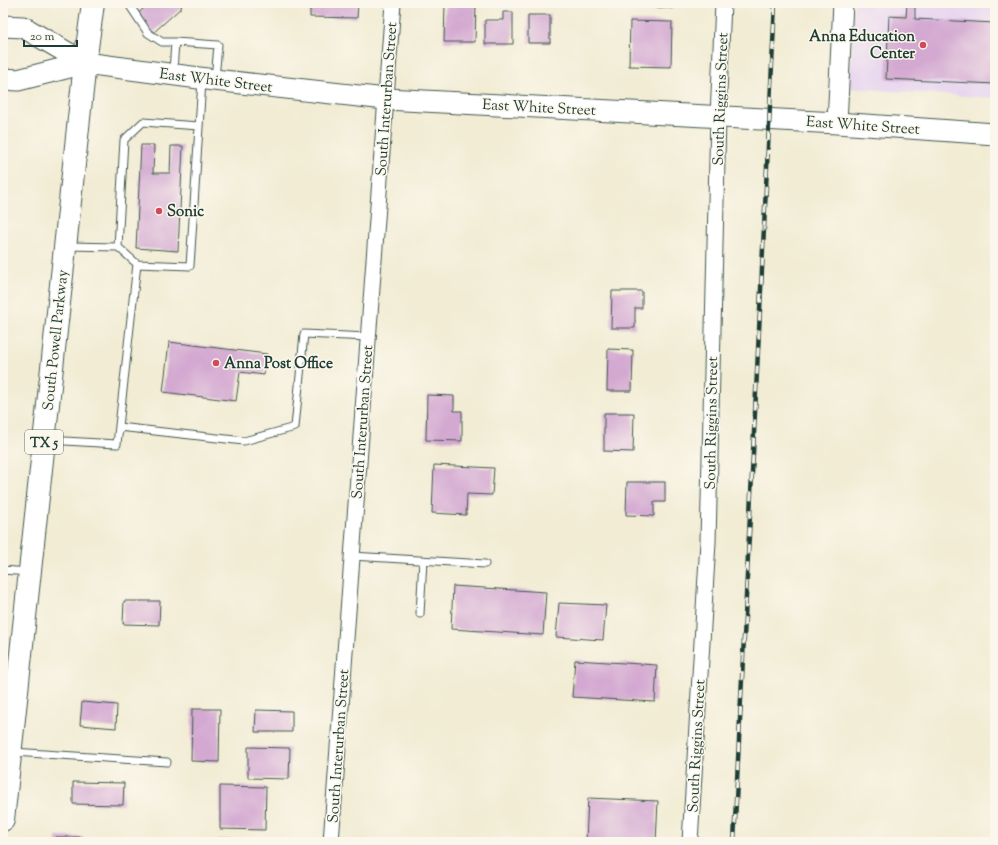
<svg xmlns="http://www.w3.org/2000/svg" width="998" height="845" font-family="'Sorts Mill Goudy',serif">
<rect width="100%" height="100%" fill="#fbf7ec"/>
<filter id="ink" filterUnits="userSpaceOnUse"><feTurbulence type="fractalNoise" baseFrequency=".025" numOctaves="2"/><feDisplacementMap in="SourceGraphic" scale="8" xChannelSelector="R" yChannelSelector="G"/><feConvolveMatrix kernelMatrix="1 2 1 2 8 2 1 2 1" color-interpolation-filters="sRGB"/></filter>
<filter id="wash" filterUnits="userSpaceOnUse"><feTurbulence type="fractalNoise" baseFrequency=".012" numOctaves="4" result="noise"/><feDisplacementMap in="SourceGraphic" scale="16" xChannelSelector="R" yChannelSelector="G"/><feGaussianBlur stdDeviation="0.9" result="paint"/><feColorMatrix in="noise" values="0 0 0 0 0 0 0 0 0 0 0 0 0 0 0 0 0 1.4 0 .05"/><feComposite in="paint" operator="in"/></filter>
<g filter="url(#wash)">
<rect width="100%" height="100%" fill="#f2ecd4"/>
<path fill="#e6d2f0" d="M 854,3 L 995,3 L 995,98 L 849,88 Z"/>
<g id="blocks">
<path fill="#d3a8d1" d="M 150,3 L 178,3 L 182,7 L 153,33 L 136,15 Z
M 310,3 L 358,3 L 357,18 L 310,17 Z
M 632,3 L 674,3 L 673,8 L 632,7 Z
M 907,3 L 915,3 L 915,19 L 995,23 L 995,84 L 886,79 L 889,16 L 906,17 Z
M 445,5 L 476,5 L 475,42 L 444,42 Z
M 503,12 L 513,12 L 513,44 L 485,44 L 485,20 L 503,20 Z
M 528,15 L 550,15 L 550,43 L 528,43 Z
M 630,21 L 672,22 L 671,67 L 629,66 Z
M 141,145 L 154,145 L 153,173 L 170,173 L 171,146 L 183,146 L 178,251 L 136,248 Z
M 612,291 L 642,291 L 642,308 L 635,308 L 635,328 L 611,328 Z
M 169,342 L 267,354 L 264,375 L 240,372 L 236,401 L 163,392 Z
M 608,349 L 633,350 L 632,391 L 607,391 Z
M 427,395 L 454,396 L 454,411 L 462,411 L 462,441 L 426,440 Z
M 604,413 L 634,413 L 633,452 L 604,451 Z
M 434,465 L 494,468 L 492,495 L 467,494 L 466,515 L 432,513 Z
M 627,482 L 665,482 L 665,502 L 654,502 L 654,516 L 626,515 Z
M 453,586 L 546,592 L 543,635 L 451,629 Z
M 124,601 L 160,601 L 159,625 L 123,624 Z
M 559,603 L 606,605 L 603,640 L 556,637 Z
M 575,660 L 657,665 L 655,702 L 572,697 Z
M 82,702 L 117,705 L 116,728 L 80,725 Z
M 192,709 L 220,709 L 219,762 L 191,761 Z
M 256,710 L 292,711 L 292,732 L 255,732 Z
M 248,747 L 290,748 L 289,779 L 248,778 Z
M 73,782 L 124,783 L 123,805 L 73,804 Z
M 220,786 L 266,787 L 265,830 L 220,829 Z
M 588,798 L 658,801 L 656,842 L 586,842 Z
M 56,837 L 83,837 L 83,842 L 56,842 Z
M 218,839 L 252,841 L 252,842 L 218,842 Z"/>
</g>
</g>
<g filter="url(#ink)">
<use href="#blocks" fill-opacity="0" stroke="#3f574c" stroke-width="1"/>
<g fill="none" stroke-linecap="round" stroke-linejoin="round">
<defs>
<path id="service" d="M 128,3 L 148,33 L 162,42 L 175,42 L 173,72
M 175,42 L 218,45 L 215,79
M 67,246 L 118,247 L 137,264 L 190,266 L 202,81
M 118,247 L 124,140 L 143,122 L 199,126
M 119,427 L 244,441 L 295,427 L 304,334 L 368,337
M 47,440 L 117,444 L 137,264
M 352,556 L 485,564
M 3,570 L 28,572
M 420,614 L 423,560
M 13,752 L 167,762"/>
<path id="minor" d="M 331,842 L 393,3
M 690,842 L 708,542 L 718,117 L 723,3"/>
<path id="tertiary" d="M 837,123 L 843,3"/>
<path id="secondary" d="M 3,26 L 23,27 L 85,63
M 3,79 L 18,80 L 85,63 L 214,80 L 386,99 L 837,123 L 995,134"/>
<path id="primary" d="M 3,820 L 85,63 L 93,3"/>
</defs>
<use href="#service" stroke="#3f574c" stroke-width="9"/>
<use href="#minor" stroke="#3f574c" stroke-width="17"/>
<use href="#tertiary" stroke="#3f574c" stroke-width="21"/>
<use href="#secondary" stroke="#3f574c" stroke-width="23"/>
<use href="#primary" stroke="#3f574c" stroke-width="24"/>
<use href="#service" stroke="#fff" stroke-width="7"/>
<use href="#minor" stroke="#fff" stroke-width="15"/>
<use href="#tertiary" stroke="#fff" stroke-width="19"/>
<use href="#secondary" stroke="#fff" stroke-width="21"/>
<use href="#primary" stroke="#fff" stroke-width="22"/>
<defs>
<path id="rail" d="M 734,842 L 775,3"/>
</defs>
<use href="#rail" stroke="#1f3d34" stroke-width="4.5"/>
<use href="#rail" stroke="#fbf7ec" stroke-width="3" stroke-dasharray="9" stroke-linecap="butt"/>
</g>
</g>
<g fill="#d1495b" stroke="#fbf7ec" stroke-width="1.5">
<circle cx="923" cy="45" r="4"/>
<circle cx="159" cy="211" r="4"/>
<circle cx="216" cy="363" r="4"/>
</g>
<g text-anchor="middle" stroke-width="3" stroke-linejoin="round" paint-order="stroke">
<rect fill="#fbf7ec" stroke="#61756b" stroke-width="1" x="25" y="430" width="38" height="24" rx="3"/>
<g font-size="14" font-weight="bold" fill="#1f3d34">
<text x="44" y="447">TX 5</text>
</g>
<g font-size="15" font-weight="bold" fill="#1f3d34" stroke="#fbf7ec" text-anchor="start">
<text x="915" y="41" text-anchor="end">Anna Education<tspan x="915" dy="17">Center</tspan></text>
<text x="167" y="216">Sonic</text>
<text x="224" y="368">Anna Post Office</text>
</g>
<g font-size="15" fill="#1f3d34" stroke="#fbf7ec">
<text transform="translate(216 80) rotate(7)" y="5">East White Street</text>
<text transform="translate(386 99) rotate(-86)" y="5">South Interurban Street</text>
<text transform="translate(720 99) rotate(-88)" y="5">South Riggins Street</text>
<text transform="translate(539 107) rotate(3)" y="5">East White Street</text>
<text transform="translate(863 125) rotate(4)" y="5">East White Street</text>
<text transform="translate(55 340) rotate(-84)" y="5">South Powell Parkway</text>
<text transform="translate(362 422) rotate(-86)" y="5">South Interurban Street</text>
<text transform="translate(711 423) rotate(-89)" y="5">South Riggins Street</text>
<text transform="translate(338 746) rotate(-86)" y="5">South Interurban Street</text>
<text transform="translate(696 746) rotate(-87)" y="5">South Riggins Street</text>
</g>
</g>
<rect width="998" height="845" fill="none" stroke="#fbf7ec" stroke-width="16"/>
<path d="M24 40v6h53v-6" fill="none" stroke="#1f3d34" stroke-width="2"/>
<text x="30" y="40" font-size="12" fill="#1f3d34" stroke="#fbf7ec" stroke-width="3" paint-order="stroke">20 m</text>
</svg>
